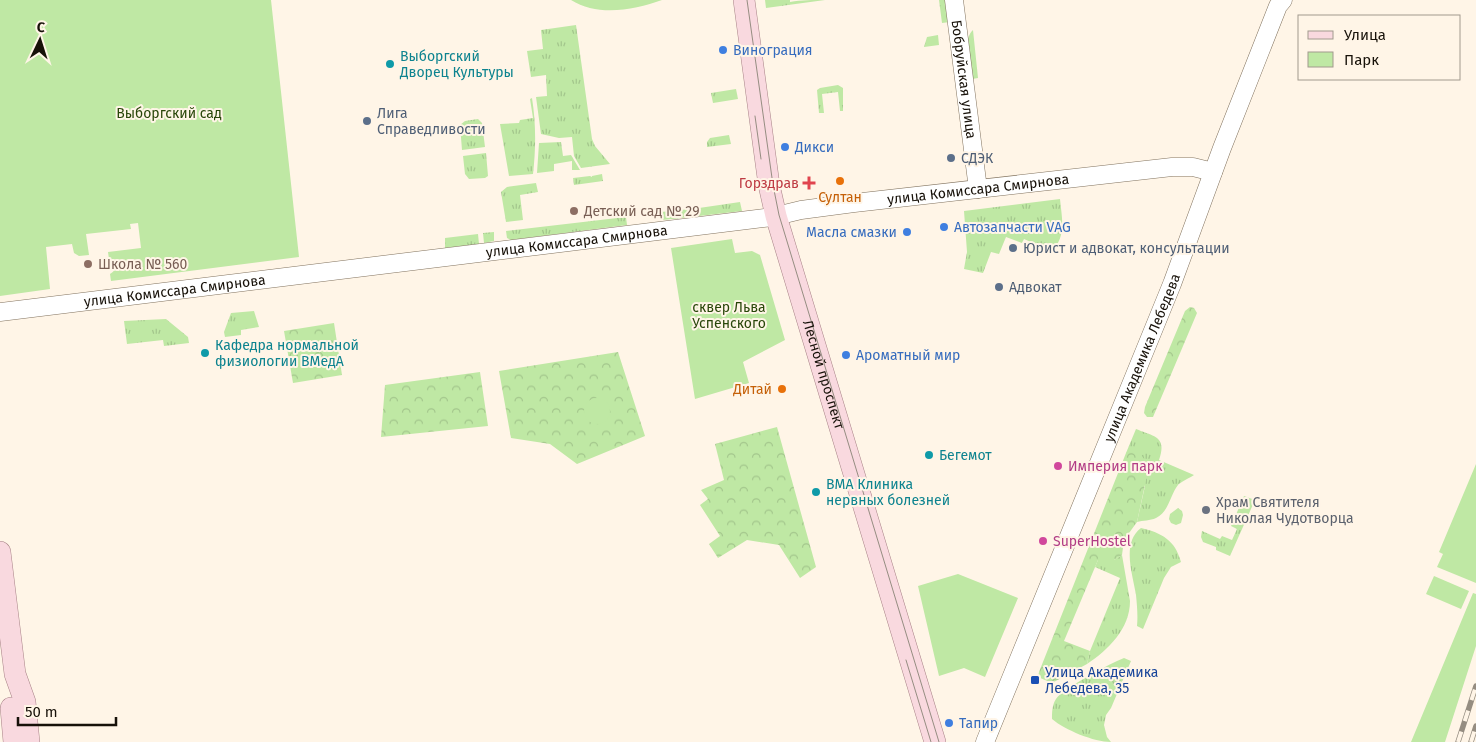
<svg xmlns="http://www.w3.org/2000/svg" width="1476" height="742" font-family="'Fira Sans',sans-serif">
<defs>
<pattern id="grass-tufts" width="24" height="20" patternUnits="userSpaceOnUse" patternTransform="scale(1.25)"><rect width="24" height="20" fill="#bfe8a4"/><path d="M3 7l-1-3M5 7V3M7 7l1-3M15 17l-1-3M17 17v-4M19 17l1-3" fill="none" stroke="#a3c68c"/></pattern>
<pattern id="forest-crowns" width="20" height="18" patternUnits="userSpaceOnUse" patternTransform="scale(1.25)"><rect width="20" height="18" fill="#bfe8a4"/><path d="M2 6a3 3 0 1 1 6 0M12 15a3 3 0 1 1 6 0" fill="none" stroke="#a3c68c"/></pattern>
</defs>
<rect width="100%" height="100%" fill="#fff5e7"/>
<path fill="url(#grass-tufts)" d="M 765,0 L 790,0 L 790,2 C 802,0 812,0 825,0 L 766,8 Z
M 939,0 L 948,0 L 950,22 L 942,23 Z
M 576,25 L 592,139 L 595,146 L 610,164 L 581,168 L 574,156 L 572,137 L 559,138 L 541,134 L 536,97 L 547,96 L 546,75 L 531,77 L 527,51 L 543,49 L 541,30 Z
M 973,30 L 978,78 L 972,79 C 970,65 962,40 973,30 Z
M 938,35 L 939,45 L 924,47 L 927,37 Z
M 838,85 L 843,88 L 843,111 L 840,111 L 838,92 L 822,94 L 824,113 L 819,113 L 817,90 L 820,88 Z
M 736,89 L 738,99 L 713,103 L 711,93 Z
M 532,98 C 536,123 536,148 533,174 L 509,176 L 500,124 L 519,123 L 520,120 L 533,118 L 530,99 Z
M 478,119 L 482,123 L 485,147 L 462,150 L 460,125 L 465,121 Z
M 729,135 L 731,144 L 707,147 L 707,142 L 710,138 Z
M 561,142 L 563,156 L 571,155 L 580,170 L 572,170 L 572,161 L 554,164 L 554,171 L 537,173 L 539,143 Z
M 486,153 L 488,176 L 485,178 L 469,179 L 465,174 L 463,156 Z
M 602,174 L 603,181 L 574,185 L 573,178 L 590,176 L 592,177 L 592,176 Z
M 536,183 L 538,192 L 520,195 L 523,220 L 506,222 L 501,192 L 507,187 Z
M 1060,199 C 1062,220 1067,237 1050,253 L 1041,251 L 1042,247 L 1024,239 L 1022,243 L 1006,237 L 999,254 L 991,252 L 983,273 L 964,269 L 967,252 L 964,211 Z
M 740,202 L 742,211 L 699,216 L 699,208 Z
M 690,209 L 691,217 L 662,220 L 661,212 Z
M 626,217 L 627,225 L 511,240 L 507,238 L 506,231 Z
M 494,232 L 494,241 L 484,243 L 483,233 Z
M 478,234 L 479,244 L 445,248 L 445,238 Z
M 254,311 L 259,327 L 241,330 L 241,335 L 225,337 L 224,332 L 231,313 Z
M 166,319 L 188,337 L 189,343 L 164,346 L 163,340 L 127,344 L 124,321 Z
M 1136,429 C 1155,437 1167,436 1159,460 L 1194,475 C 1191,477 1179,483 1178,485 C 1170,495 1169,512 1156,518 C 1150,521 1143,520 1137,522 L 1145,486 L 1126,453 Z
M 1244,496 L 1255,500 L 1230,556 L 1216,550 L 1216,547 L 1203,542 L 1201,537 L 1202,531 L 1220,539 L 1222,536 L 1232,540 L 1237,529 L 1231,526 Z
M 1178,508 L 1182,511 L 1183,515 L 1181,523 L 1176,525 L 1171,523 L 1169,519 L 1170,514 Z
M 1141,528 C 1162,533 1175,540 1181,562 L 1171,567 L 1164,578 L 1143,629 L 1137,626 C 1138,616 1137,605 1136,595 C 1133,575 1121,543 1141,528 Z
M 1122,555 L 1130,601 C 1130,629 1108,650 1087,664 L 1090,651 L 1120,578 L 1095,567 L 1098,560 L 1114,560 Z
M 1124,658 L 1131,661 L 1111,708 L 1106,715 L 1104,725 L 1107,737 L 1111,742 C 1094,742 1065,730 1052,719 C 1052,713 1052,705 1056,699 C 1062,689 1111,663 1124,658 Z"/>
<path fill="url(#forest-crowns)" d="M 1190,307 L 1194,308 L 1197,313 L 1153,417 L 1147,417 L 1144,413 L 1145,407 L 1185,311 Z
M 334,323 L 342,375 L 293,383 L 284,331 Z
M 618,352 L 645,436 L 577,464 L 550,444 L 511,438 L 499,371 Z
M 480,372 L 488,426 L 381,437 L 385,385 Z
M 777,427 L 816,567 L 800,578 L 779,545 L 747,540 L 718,558 L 709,544 L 720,536 L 700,505 L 708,499 L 701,490 L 724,480 L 715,444 Z
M 1130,450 C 1139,451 1144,458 1149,466 L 1137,522 L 1124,540 L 1122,555 L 1114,560 L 1098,560 L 1064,641 L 1090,651 L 1087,664 L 1052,683 L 1038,677 L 1039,672 L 1126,453 Z"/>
<path fill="#bfe8a4" d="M 0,0 L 271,0 L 299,257 L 111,281 L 110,274 C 116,271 118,265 113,260 L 109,259 L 108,252 L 141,248 L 138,223 L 130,224 L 131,229 L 86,234 L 89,255 L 79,256 L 74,253 L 72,244 L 46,247 L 50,289 L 0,296 Z
M 571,0 L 662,0 C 634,10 598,17 571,0 Z
M 732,239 L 735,253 L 752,251 L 760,255 L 785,340 L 743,362 L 749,383 L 695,399 L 671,248 Z
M584 411a13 13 0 1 1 26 0a13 13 0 1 1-26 0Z
M 1476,464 L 1476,583 L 1437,567 L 1443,554 L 1439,552 Z
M 958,574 L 1018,598 L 985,677 L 964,668 L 939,676 L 918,586 Z
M 1434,576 L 1469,591 L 1461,609 L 1426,594 Z
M 1473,593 L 1476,594 L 1476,646 L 1445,742 L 1411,742 Z"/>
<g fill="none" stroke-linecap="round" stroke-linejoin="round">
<defs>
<g id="minor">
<path id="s1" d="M 954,0 L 978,189"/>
<path id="s2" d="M 0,312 L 772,217 L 801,210 L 854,203 L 1172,167 L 1193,167 L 1213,172"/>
<path id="s3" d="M 985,742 L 1172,284 L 1222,148 L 1278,6 L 1283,0"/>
</g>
<g id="major">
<path id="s4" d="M 744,0 L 769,185 L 776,216 L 935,742"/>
<path d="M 0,552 L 15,674 L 25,702 L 29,742"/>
<path d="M 11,708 L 14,742"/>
</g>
</defs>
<use href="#minor" stroke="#82735f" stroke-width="19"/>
<use href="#major" stroke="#a78286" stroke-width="22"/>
<use href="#minor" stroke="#fff" stroke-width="18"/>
<use href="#major" stroke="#f9d9df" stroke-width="21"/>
<path stroke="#958d81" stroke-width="1" d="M 747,0 L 773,185 L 779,215 L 939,742
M 755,116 L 761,159
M 906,660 L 931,742"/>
<defs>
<path id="rail" d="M 1458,742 L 1476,686
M 1471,742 L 1476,726"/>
</defs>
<use href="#rail" stroke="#958d81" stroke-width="5.5"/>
<use href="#rail" stroke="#fff5e7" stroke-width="4" stroke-dasharray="11" stroke-linecap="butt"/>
</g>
<g fill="#3f7fe0" stroke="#fff5e7" stroke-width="2">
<circle cx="723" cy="50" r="5"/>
<circle cx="785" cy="147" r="5"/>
<circle cx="944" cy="227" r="5"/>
<circle cx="907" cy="232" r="5"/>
<circle cx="846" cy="355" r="5"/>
<circle cx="949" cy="723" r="5"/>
</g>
<g fill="#0f9aa8" stroke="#fff5e7" stroke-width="2">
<circle cx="390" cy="64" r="5"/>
<circle cx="205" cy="353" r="5"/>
<circle cx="929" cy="455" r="5"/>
<circle cx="816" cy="492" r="5"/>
</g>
<g fill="#5c6f8a" stroke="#fff5e7" stroke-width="2">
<circle cx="367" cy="121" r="5"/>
<circle cx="951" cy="158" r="5"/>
<circle cx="1013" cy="248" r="5"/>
<circle cx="999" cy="287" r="5"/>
</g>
<g fill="#e8710a" stroke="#fff5e7" stroke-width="2">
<circle cx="840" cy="181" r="5"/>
<circle cx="782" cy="389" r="5"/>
</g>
<path fill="#e0444e" stroke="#fff5e7" stroke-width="2" d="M806.5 175.5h5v5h5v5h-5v5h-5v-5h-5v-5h5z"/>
<g fill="#8d6e63" stroke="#fff5e7" stroke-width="2">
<circle cx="574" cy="211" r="5"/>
<circle cx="88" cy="264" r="5"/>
</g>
<g fill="#d1479c" stroke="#fff5e7" stroke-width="2">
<circle cx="1058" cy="466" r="5"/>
<circle cx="1043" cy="541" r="5"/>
</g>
<circle fill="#6b7280" stroke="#fff5e7" stroke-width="2" cx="1206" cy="510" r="5"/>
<rect fill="#1a4fb4" stroke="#fff5e7" stroke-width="2" x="1030" y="675" width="10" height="10" rx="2.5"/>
<g text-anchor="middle" stroke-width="4" stroke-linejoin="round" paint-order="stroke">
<g font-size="14" fill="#366cbe" stroke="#fff5e7" text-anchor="start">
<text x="733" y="55">Винограция</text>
<text x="795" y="152">Дикси</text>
<text x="954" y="232">Автозапчасти VAG</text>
<text x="897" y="237" text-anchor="end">Масла смазки</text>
<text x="856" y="360">Ароматный мир</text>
<text x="959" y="728">Тапир</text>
</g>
<g font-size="14" fill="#0d838f" stroke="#fff5e7" text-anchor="start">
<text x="400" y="61">Выборгский<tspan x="400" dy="16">Дворец Культуры</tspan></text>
<text x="215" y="350">Кафедра нормальной<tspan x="215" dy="16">физиологии ВМедА</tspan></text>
<text x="939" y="460">Бегемот</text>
<text x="826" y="489">ВМА Клиника<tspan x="826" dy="16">нервных болезней</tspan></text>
</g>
<g font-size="14" fill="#171109" stroke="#fff5e7">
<text dy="5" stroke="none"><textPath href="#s1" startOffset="80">Бобруйская улица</textPath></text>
<text dy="5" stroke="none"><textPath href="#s2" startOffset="986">улица Комиссара Смирнова</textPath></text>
<text dy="5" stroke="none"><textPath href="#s2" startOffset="581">улица Комиссара Смирнова</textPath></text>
<text dy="5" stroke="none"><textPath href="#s2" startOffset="176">улица Комиссара Смирнова</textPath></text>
<text dy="5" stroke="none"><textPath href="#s3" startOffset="415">улица Академика Лебедева</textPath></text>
<text dy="5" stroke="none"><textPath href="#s4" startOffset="384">Лесной проспект</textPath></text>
</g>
<g font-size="14" fill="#284609" stroke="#fff5e7">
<text x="169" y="118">Выборгский сад</text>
<text x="729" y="312">сквер Льва<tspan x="729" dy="16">Успенского</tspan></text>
</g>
<g font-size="14" fill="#4e5e75" stroke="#fff5e7" text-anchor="start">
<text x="377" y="118">Лига<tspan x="377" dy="16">Справедливости</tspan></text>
<text x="961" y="163">СДЭК</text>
<text x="1023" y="253">Юрист и адвокат, консультации</text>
<text x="1009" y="292">Адвокат</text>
</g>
<g font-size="14" fill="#be3a42" stroke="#fff5e7" text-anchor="end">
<text x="799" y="188">Горздрав</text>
</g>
<g font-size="14" fill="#c56008" stroke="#fff5e7">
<text x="840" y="202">Султан</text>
<text x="772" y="394" text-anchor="end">Дитай</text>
</g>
<g font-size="14" fill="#785e54" stroke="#fff5e7" text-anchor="start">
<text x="584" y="216">Детский сад № 29</text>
<text x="98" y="269">Школа № 560</text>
</g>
<g font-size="14" fill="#b23c85" stroke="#fff5e7" text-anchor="start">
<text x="1068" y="471">Империя парк</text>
<text x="1053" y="546">SuperHostel</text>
</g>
<g font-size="14" fill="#5b616d" stroke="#fff5e7" text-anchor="start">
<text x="1216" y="507">Храм Святителя<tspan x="1216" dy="16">Николая Чудотворца</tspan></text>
</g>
<g font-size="14" fill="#164399" stroke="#fff5e7" text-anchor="start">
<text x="1045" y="677">Улица Академика<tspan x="1045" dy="16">Лебедева, 35</tspan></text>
</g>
</g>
<rect x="1298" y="15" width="162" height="65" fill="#fff5e7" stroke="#a29a8e"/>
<rect x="1308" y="31" width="25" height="8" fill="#f9d9df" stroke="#a29a8e"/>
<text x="1344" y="40" font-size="15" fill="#171109">Улица</text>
<rect x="1308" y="52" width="25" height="15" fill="#bfe8a4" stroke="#a29a8e"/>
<text x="1344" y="65" font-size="15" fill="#171109">Парк</text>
<g transform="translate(40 40) rotate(4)" stroke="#fff5e7" stroke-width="4" paint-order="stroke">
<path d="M0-4L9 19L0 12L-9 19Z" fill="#171109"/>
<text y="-8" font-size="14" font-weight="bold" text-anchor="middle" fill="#171109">С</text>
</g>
<path d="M18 717v8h98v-8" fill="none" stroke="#171109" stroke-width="2.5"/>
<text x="25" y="717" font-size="15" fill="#171109" stroke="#fff5e7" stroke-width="4" paint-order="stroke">50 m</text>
</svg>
